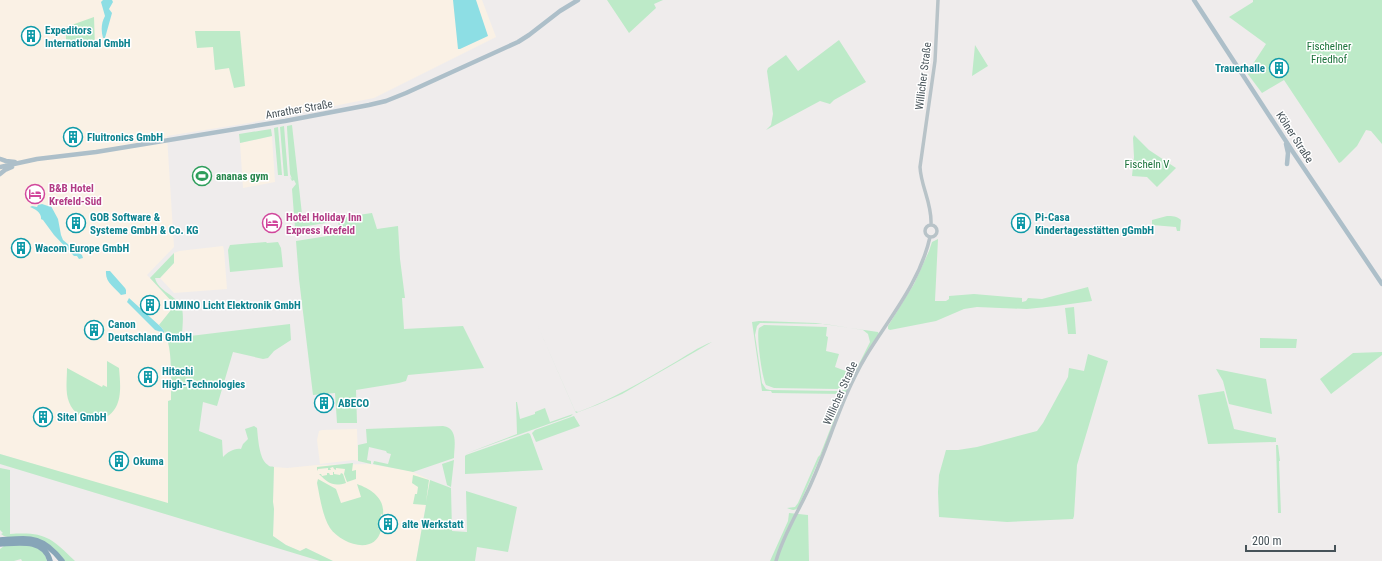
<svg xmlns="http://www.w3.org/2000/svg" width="1382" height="561" font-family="'Roboto Condensed',sans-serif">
<rect width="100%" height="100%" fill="#efecec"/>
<path fill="#faf1e5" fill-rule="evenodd" d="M 0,0 L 482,0 L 496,37 L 374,98 L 249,123 L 167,136 L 174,247 L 147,275 L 175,305 L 155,330 L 164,333 L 170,348 L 171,400 L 168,401 L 168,504 L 0,454 ZM 213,47 L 245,86 L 229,68 L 215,70 Z
M 272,136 L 275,182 L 243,188 L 240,143 Z
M 223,246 L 224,250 L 227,289 L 174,293 L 160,278 L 174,263 L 174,253 L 179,251 Z
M 357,429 L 358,461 L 354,460 L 320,464 L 317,440 L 319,431 L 322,430 Z
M 369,464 L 411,471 L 430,480 L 416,561 L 333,561 L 306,548 L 300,551 L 286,545 L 273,536 L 274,509 L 273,502 L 274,467 L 287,468 L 317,465 Z"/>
<path fill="#bdeac8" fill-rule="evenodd" d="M 607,0 L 663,0 L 654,4 L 656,8 L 629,33 Z
M 1253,0 L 1382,0 L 1382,144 L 1371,131 L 1366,130 L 1357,146 L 1341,162 L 1339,163 L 1284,80 L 1262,93 L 1247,73 L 1266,44 L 1229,17 L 1253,2 Z
M 94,17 L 95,48 L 66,48 L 66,27 Z
M 195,31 L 240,31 L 245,86 L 234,88 L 229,68 L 215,70 L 213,47 L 197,48 Z
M 839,40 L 866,82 L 834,100 L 830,104 L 820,101 L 766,130 L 771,125 L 773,114 L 767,71 L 768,68 L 786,55 L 798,71 Z
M 975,45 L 988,66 L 972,76 Z
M 292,125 L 303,223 L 372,213 L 377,229 L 398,226 L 400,259 L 405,298 L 402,298 L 404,329 L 463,326 L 484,368 L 408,375 L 406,381 L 399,383 L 356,390 L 357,423 L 337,423 L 335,393 L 313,395 L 299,279 L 296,241 L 340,234 L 338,221 L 295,228 L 292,189 L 296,184 L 294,180 L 292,181 L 290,177 L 292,179 L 290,174 L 287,128 L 287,126 Z
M 284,126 L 288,176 L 284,176 L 280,127 Z
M 278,127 L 282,175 L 278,175 L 274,128 Z
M 271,129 L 272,136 L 240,143 L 239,134 Z
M 1134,135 L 1149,150 L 1176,168 L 1157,187 L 1147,177 L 1132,176 L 1134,157 L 1133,138 Z
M 1167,216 C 1172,216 1177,216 1181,220 L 1180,231 L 1177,231 L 1176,227 L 1152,225 L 1152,220 Z
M 938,239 L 935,301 L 946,301 L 949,299 L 949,296 L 974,294 L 1022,298 L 1022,302 L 1026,301 L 1028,298 L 1042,299 L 1088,287 L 1092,301 L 1056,306 L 1027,309 L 977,307 L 964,309 L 936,321 L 890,330 L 888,329 L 888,326 L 914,284 L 929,251 L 932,242 Z
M 266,242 L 267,243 L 278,242 L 281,248 L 283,267 L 230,272 L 228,250 L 230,245 Z
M 174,253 L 174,263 L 160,278 L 155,278 C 158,292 178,295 182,309 C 184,317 182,329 182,337 L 290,324 L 291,340 L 274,351 L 268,358 L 263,359 L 233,352 L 217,406 L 203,402 L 199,431 L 222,440 L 223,457 C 228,452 234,448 241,449 L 243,444 L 248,439 L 245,429 L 254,426 L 257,428 C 258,437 259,460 268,465 C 269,467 272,466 274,467 L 273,502 L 274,509 L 273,536 L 286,545 L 300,551 L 306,548 L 333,561 L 320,561 L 0,464 L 0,454 L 168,503 L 168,401 L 171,400 C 171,382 174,336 159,325 L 175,305 L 150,278 Z
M 1074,307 L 1076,334 L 1068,334 L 1065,308 Z
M 759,321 L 816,323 L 878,332 L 879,334 L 865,355 L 798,508 C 794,511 792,510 787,508 L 795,507 L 798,503 L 818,457 L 820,455 L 844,394 L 772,393 L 771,391 L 762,391 L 752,322 ZM 760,323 L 825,324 L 863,330 L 868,334 L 870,342 L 847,388 L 844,390 L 838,391 L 770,390 L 766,389 L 762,383 L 755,335 L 757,326 Z
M 537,324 L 575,411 L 578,412 C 611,400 641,382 672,364 C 684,357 700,346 712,342 L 622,394 L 597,405 L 576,413 Z
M 764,325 L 827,327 L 826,336 L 828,337 L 826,351 L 839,354 L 835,367 L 851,373 C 848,380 845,388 837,389 L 774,388 L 766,385 C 762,378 756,335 759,328 Z
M 1260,338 L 1297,339 L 1296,348 L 1260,348 Z
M 1382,352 L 1382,355 L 1331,394 L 1320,379 L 1353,353 Z
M 1088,354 L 1108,361 L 1077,465 L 1074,516 L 1073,519 L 1007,522 L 939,517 L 938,492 L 939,475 L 946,450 L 958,450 L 977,447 L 1037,431 L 1043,423 L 1068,377 L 1069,368 L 1084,371 Z
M 107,361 L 119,368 C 120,380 122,396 116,407 C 105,427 76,422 69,402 C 65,392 67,379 67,368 L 102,387 L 103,385 L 107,387 Z
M 1216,369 L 1266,379 L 1272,414 L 1229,404 L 1223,381 Z
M 1224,391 L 1234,429 L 1276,438 L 1276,442 L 1208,444 L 1198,395 Z
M 516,402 L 517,402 L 520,419 L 535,414 L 535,412 L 545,408 L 550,422 L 573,414 L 571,416 L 465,454 L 517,434 Z
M 574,416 L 580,426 L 536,442 L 532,433 L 535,430 Z
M 443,426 C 459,428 454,447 454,458 L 413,472 L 373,464 L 374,461 L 388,464 L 391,454 L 387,453 L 386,451 L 369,447 L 367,460 L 371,461 L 371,464 L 358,461 L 358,445 L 367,443 L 366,429 Z
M 528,433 L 530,434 L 543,470 L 465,474 L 465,456 L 466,455 Z
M 1276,445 L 1278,445 L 1280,461 L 1279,461 L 1281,513 L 1278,513 Z
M 454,460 L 451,487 L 447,485 L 442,464 Z
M 353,463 L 352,471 L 356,470 L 356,479 L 347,482 L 344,474 L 345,469 L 336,468 L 336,470 L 334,469 L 333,467 L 330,468 L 331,470 L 328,470 L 328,468 L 318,469 L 317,471 L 317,467 Z
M 0,468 L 10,470 L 10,534 C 45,532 50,537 75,561 L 64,561 L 54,549 L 4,536 L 1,534 L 3,533 L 0,530 Z
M 333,472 L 334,472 L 334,474 L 340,475 L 341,473 L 343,474 L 346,483 C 333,487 328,483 319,474 L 321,474 L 322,476 L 327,475 L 327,473 L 329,473 L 330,475 L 333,475 Z
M 413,475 L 429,480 L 426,502 L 430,480 L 451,488 L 452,531 L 467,532 L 466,491 L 517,507 L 508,552 L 477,547 L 475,561 L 416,561 L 426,505 L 413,504 L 415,494 L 417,494 L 418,487 L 412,483 Z
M 318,479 L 336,489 L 341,503 L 361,497 L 357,484 C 371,489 385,498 383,515 L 381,514 L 378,529 L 381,530 C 375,556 341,544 330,528 C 322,515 320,497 317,483 Z
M 789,513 L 808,515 L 809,561 L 770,561 L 788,521 Z
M 9,545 C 25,545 42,542 47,561 L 22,561 L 21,559 L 14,561 L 0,561 L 0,549 L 4,546 Z"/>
<path fill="#8ddee4" d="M 103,0 L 112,0 L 113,2 L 109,9 L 112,13 L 105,38 L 103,38 C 101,31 101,23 105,16 L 101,2 Z
M 453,0 L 476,0 L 488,36 L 460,49 L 458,49 Z
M 42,204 L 48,206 L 51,206 L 58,219 L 61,235 L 63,240 L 76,251 L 82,255 L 83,258 L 79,259 L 77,256 L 74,256 L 54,235 L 43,220 L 41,219 C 42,213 35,209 30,207 L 32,206 L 37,207 L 38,205 Z
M 106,271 L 110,271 L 125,288 L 126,290 L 126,294 L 121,295 C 115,287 105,283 106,271 Z
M 129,298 L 161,327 L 164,331 L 164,333 L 155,330 L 127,302 Z"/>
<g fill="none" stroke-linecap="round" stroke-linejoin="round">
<path stroke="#b8c3c8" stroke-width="3.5" d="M 931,224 C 932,203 921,187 920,167 L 935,61 L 938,0
M925 231a6 6 0 1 1 12 0a6 6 0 1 1-12 0Z
M 776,561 C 784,532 802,506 813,479 C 831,438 843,394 866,356 C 890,317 920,282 930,237"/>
<path stroke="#adbfc9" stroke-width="4.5" d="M 1194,0 L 1293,152 L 1382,284
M 1286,144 L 1288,153 L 1287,164
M 0,159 L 6,161 L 15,162
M 0,167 L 37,159 L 96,152 L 285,121 L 369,105 L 386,101 L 406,93 L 518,42 L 529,35 L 560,11 L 578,0
M 0,174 L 5,170 L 12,167"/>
<path stroke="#87a5b8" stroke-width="5.5" d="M 0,540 C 30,538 42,535 62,561
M 0,544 C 18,543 44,538 50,561"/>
</g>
<defs>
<symbol id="building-ring" viewBox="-11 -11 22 22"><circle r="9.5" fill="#fff" stroke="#0f9aa8" stroke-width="1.5"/><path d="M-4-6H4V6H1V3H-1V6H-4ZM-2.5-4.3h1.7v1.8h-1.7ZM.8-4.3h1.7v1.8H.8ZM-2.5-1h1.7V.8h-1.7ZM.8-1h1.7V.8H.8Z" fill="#0f9aa8"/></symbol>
<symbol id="stadium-ring" viewBox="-11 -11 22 22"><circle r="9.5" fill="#fff" stroke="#2e9e5b" stroke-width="1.5"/><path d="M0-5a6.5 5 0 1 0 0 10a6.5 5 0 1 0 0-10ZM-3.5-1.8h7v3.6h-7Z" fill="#2e9e5b"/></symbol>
<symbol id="hotel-ring" viewBox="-11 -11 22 22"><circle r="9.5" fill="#fff" stroke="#d1479c" stroke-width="1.5"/><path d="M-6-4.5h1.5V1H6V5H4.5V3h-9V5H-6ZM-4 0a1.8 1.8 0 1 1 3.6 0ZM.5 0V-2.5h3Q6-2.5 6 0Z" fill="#d1479c"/></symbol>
</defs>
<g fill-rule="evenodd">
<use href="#building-ring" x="20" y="25" width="22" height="22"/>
<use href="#building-ring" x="1268" y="57" width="22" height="22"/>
<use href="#building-ring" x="62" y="126" width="22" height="22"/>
<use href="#stadium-ring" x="191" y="165" width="22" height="22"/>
<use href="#hotel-ring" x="24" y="183" width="22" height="22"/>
<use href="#building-ring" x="65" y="212" width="22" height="22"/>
<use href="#hotel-ring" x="261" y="212" width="22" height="22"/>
<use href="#building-ring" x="1010" y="212" width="22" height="22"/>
<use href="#building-ring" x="10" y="237" width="22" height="22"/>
<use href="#building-ring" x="139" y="294" width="22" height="22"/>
<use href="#building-ring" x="83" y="319" width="22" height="22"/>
<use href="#building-ring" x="137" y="366" width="22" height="22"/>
<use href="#building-ring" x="313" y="392" width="22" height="22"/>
<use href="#building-ring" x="32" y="406" width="22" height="22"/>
<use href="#building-ring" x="108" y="450" width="22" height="22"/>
<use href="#building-ring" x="377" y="513" width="22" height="22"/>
</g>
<g text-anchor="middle" stroke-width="3" stroke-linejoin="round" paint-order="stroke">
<g font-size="11" font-weight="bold" fill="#0d838f" stroke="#fff" text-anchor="start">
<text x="45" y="34">Expeditors<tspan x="45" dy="13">International GmbH</tspan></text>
<text x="1265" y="72" text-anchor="end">Trauerhalle</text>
<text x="87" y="141">Fluitronics GmbH</text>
<text x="90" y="221">GOB Software &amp;<tspan x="90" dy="13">Systeme GmbH &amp; Co. KG</tspan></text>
<text x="1035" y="221">Pi-Casa<tspan x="1035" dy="13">Kindertagesstätten gGmbH</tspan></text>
<text x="35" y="252">Wacom Europe GmbH</text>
<text x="164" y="309">LUMINO Licht Elektronik GmbH</text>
<text x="108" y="328">Canon<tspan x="108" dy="13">Deutschland GmbH</tspan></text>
<text x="162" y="375">Hitachi<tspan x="162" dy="13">High-Technologies</tspan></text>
<text x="338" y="407">ABECO</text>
<text x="57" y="421">Sitel GmbH</text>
<text x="133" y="465">Okuma</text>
<text x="402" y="528">alte Werkstatt</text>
</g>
<g font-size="11" fill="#1d733c" stroke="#fff">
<text x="1329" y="50">Fischelner<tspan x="1329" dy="13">Friedhof</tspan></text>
<text x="1147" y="168">Fischeln V</text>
</g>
<g font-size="11" fill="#465258" stroke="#fff">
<text transform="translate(923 76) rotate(-83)" y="4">Willicher Straße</text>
<text transform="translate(299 109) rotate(-10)" y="4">Anrather Straße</text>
<text transform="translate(1295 137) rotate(57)" y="4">Kölner Straße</text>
<text transform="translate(840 393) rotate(-66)" y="4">Willicher Straße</text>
</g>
<g font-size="11" font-weight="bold" fill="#27864d" stroke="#fff" text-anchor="start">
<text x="216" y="180">ananas gym</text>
</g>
<g font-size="11" font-weight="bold" fill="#b23c85" stroke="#fff" text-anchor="start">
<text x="49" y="192">B&amp;B Hotel<tspan x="49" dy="13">Krefeld-Süd</tspan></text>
<text x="286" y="221">Hotel Holiday Inn<tspan x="286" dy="13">Express Krefeld</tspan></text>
</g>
</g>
<path d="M1246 545v6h89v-6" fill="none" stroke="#465258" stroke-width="2"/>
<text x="1252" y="545" font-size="12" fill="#465258" stroke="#ffffff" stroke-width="3" paint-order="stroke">200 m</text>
</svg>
